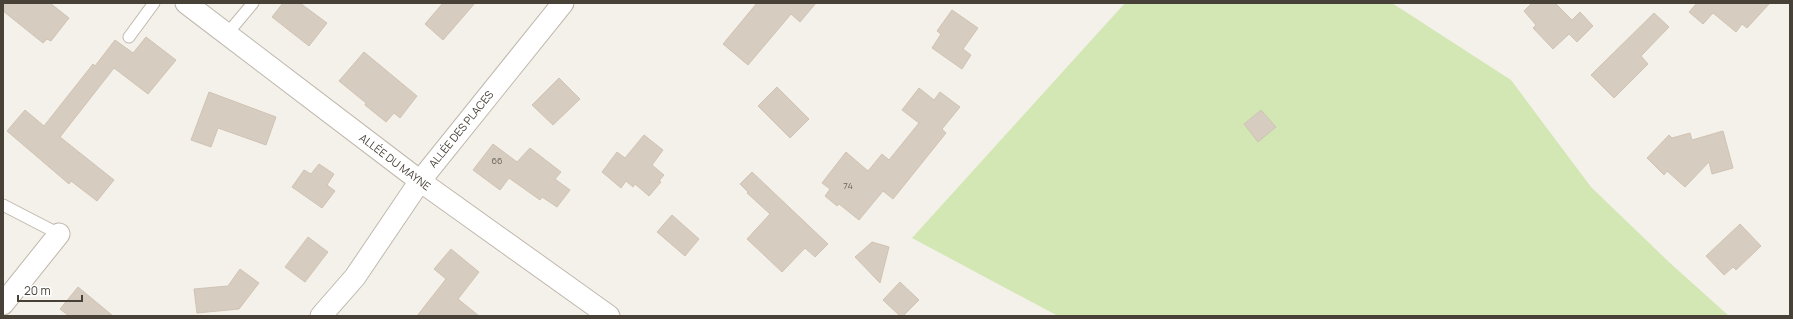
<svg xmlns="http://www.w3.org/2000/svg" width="1793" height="319" font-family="Manrope,sans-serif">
<rect width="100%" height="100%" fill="#f4f1ea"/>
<path fill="#d3e7b5" d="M 1125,3 L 1392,3 L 1511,80 L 1591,187 L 1670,263 L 1729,316 L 1058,316 L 912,238 Z"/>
<path fill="#d6ccc0" stroke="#d0c3b3" d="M 3,3 L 50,3 L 69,18 L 51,41 L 47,39 L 43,43 L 3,11 Z
M 283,3 L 300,3 L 327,23 L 309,46 L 272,17 Z
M 443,3 L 475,3 L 443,40 L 425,24 Z
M 757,3 L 816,3 L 800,22 L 791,14 L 748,65 L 723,44 Z
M 1532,3 L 1555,3 L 1572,20 L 1580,12 L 1593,26 L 1577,42 L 1569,34 L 1553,49 L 1533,28 L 1536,25 L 1524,11 Z
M 1697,3 L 1770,3 L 1747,28 L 1742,24 L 1736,32 L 1713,13 L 1703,24 L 1689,12 Z
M 952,10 L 978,28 L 963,49 L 971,55 L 962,69 L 932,48 L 941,34 L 937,31 Z
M 1654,13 L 1669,27 L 1641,56 L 1648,64 L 1614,98 L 1591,75 Z
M 146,37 L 176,60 L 148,94 L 114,68 L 60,137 L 114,180 L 97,201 L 71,181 L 69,184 L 7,131 L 25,110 L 44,126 L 93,64 L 95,66 L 115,40 L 133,53 Z
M 364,52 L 417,96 L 400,118 L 394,113 L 386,122 L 365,105 L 366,103 L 339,81 Z
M 559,78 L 580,99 L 553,125 L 532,105 Z
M 777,87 L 809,119 L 790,138 L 758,106 Z
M 919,88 L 934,100 L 940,92 L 960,107 L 942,129 L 946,133 L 893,199 L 883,191 L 859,220 L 839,204 L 837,206 L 825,196 L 830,189 L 822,183 L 846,152 L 868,171 L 882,154 L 889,160 L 919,123 L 902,110 Z
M 209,92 L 276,117 L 266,145 L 218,128 L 211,147 L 191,140 Z
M 1261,110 L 1276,127 L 1258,142 L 1244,124 Z
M 1723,131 L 1733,168 L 1712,174 L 1709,162 L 1685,187 L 1667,171 L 1664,175 L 1647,158 L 1669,135 L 1672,138 L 1690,133 L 1692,140 Z
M 644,135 L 663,150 L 652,165 L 664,175 L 659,181 L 661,182 L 649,196 L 635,184 L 633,187 L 626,181 L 621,188 L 602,172 L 617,152 L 625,158 Z
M 493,144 L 517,162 L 530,148 L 561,172 L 555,179 L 570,190 L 557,207 L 542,197 L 540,200 L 509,178 L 500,190 L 473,170 Z
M 319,164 L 334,174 L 327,185 L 335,191 L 322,208 L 292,187 L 304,170 L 311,174 Z
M 752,172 L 828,244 L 815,257 L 805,248 L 782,272 L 747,239 L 770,214 L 747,193 L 748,192 L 740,184 Z
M 672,215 L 699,239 L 685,256 L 657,232 Z
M 1740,224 L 1761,246 L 1736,270 L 1733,267 L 1724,275 L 1706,256 Z
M 308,237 L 328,252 L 305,282 L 285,267 Z
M 872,242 L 889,247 L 880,283 L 855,257 Z
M 451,249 L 479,272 L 458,299 L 479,316 L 417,316 L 446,279 L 434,269 Z
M 240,269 L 259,283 L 239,309 L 197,313 L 194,289 L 228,286 Z
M 900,282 L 919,300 L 903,316 L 900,316 L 883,300 Z
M 78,287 L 113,316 L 69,316 L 60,309 Z"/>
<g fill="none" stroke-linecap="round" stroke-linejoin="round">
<defs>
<path id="lane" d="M 227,34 L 253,3
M 129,37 L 154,3
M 3,205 L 59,234"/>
<path id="street" d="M 186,3 L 420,181 L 609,316
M 3,304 L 59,234
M 321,316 L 355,277 L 420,181 L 563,3"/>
</defs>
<use href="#lane" stroke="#c0b8ad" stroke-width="13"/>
<use href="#street" stroke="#c0b8ad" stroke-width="23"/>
<use href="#lane" stroke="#fff" stroke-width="11"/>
<use href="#street" stroke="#fff" stroke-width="21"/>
</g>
<g text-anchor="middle" stroke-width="4" stroke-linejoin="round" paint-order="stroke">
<g font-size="9" fill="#6c645a">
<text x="497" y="164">66</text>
<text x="848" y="189">74</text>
</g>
<g font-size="11" fill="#484138" stroke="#fff">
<text transform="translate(461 129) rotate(-51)" y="4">ALLÉE DES PLACES</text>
<text transform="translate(395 162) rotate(37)" y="4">ALLÉE DU MAYNE</text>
</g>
</g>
<rect width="1793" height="319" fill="none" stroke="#484138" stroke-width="8"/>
<path d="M18 295v6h64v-6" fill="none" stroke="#484138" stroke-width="2"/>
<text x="24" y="295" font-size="12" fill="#484138" stroke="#ffffff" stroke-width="3" paint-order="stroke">20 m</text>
</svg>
